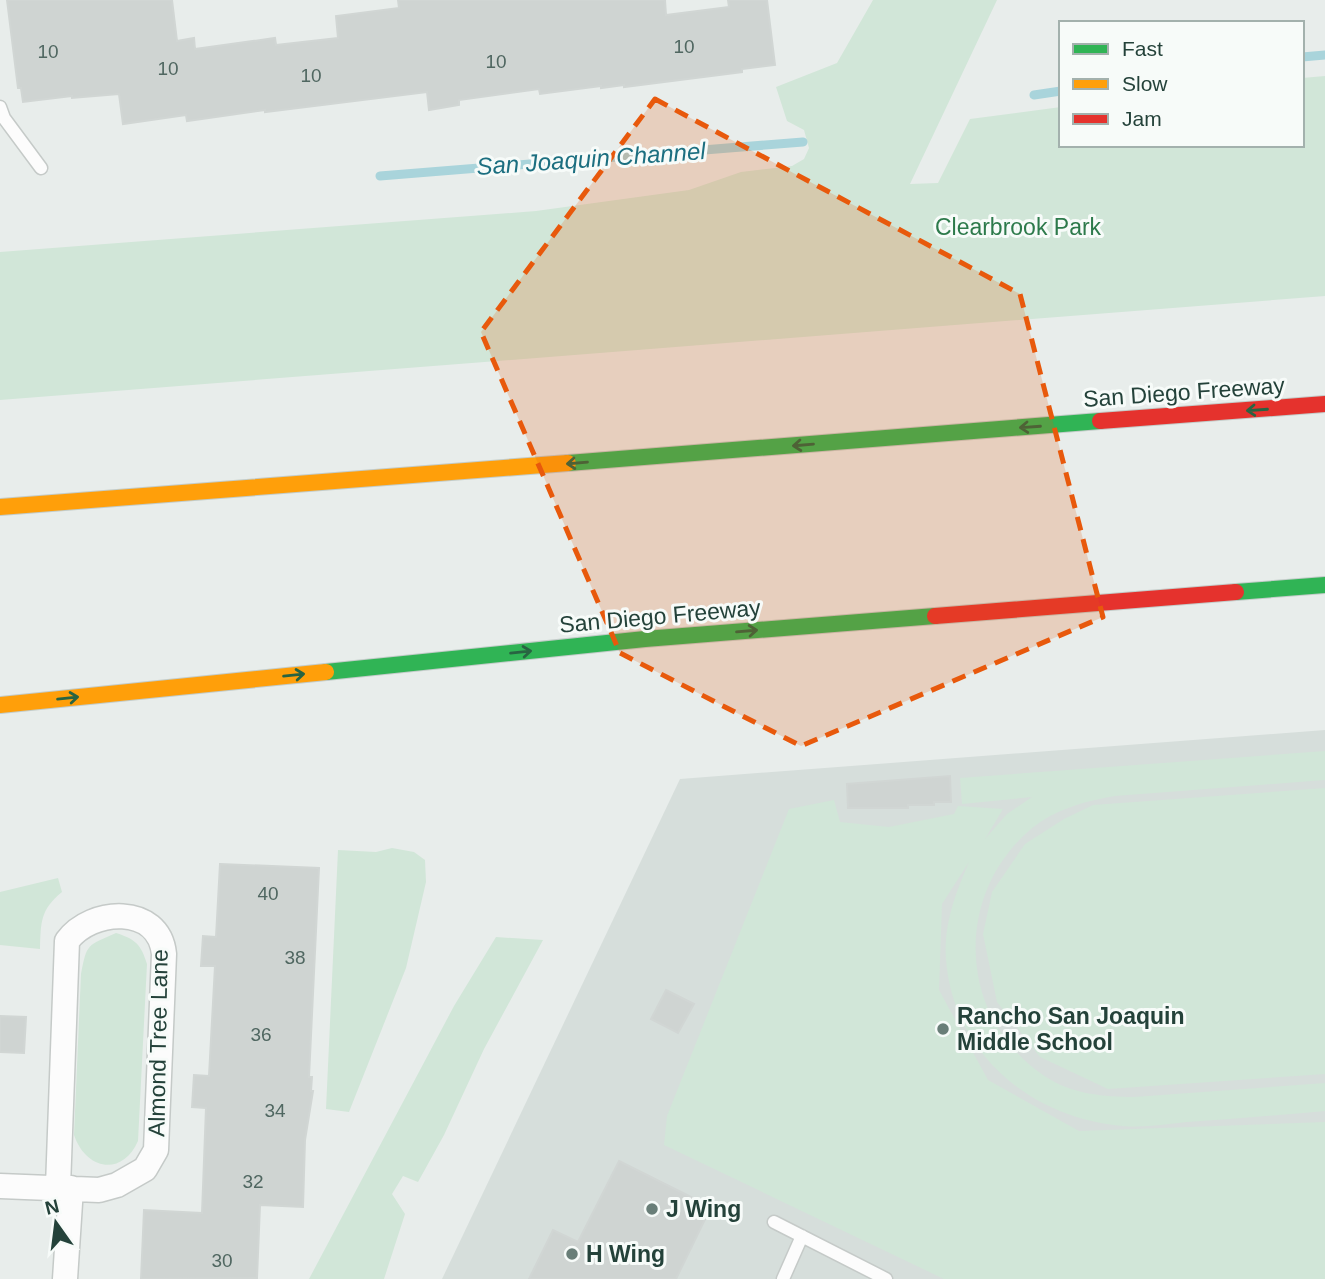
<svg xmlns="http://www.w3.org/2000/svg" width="1325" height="1279" font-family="Arial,sans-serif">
<rect width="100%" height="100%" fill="#e8edeb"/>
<path fill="#d6dedb" d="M 1325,730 L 1325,1279 L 442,1279 L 680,779 Z"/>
<path fill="#d1e6d8" d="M 873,0 L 997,0 L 910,184 L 938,183 L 970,119 L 1061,107 L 1061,145 L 1302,145 L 1302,78 L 1325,76 L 1325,296 L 0,400 L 0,252 L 536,211 L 689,190 L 741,172 L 792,166 L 804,159 L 809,148 L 804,130 L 787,121 L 776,87 L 837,63 Z
M 1325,751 L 1325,780 L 1115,796 C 1086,801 1055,809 1031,829 C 952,896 958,1020 1046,1077 C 1072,1094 1104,1097 1134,1097 L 1325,1083 L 1325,1111 C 1279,1115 1233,1119 1187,1122 C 1166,1124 1144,1128 1123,1126 C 1032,1118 953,1055 946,959 C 943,925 956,892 969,862 L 942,904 L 939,990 L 988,1080 L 1079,1131 L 1325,1122 L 1325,1279 L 944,1279 L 664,1145 L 667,1116 L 789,809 L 834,800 L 840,822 L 889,827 L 954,814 L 958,806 L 1003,809 L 985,839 L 1007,814 L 1032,797 L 962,804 L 960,778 Z
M 1325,788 L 1325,1074 L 1108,1089 L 1040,1057 L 997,1002 L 983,934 L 992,892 L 1025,844 L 1064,819 L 1093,805 Z
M 392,848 L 414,852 L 425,860 L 426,882 L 406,968 L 349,1112 L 326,1109 L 338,850 L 376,852 Z
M 58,878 L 62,892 C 40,910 41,922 40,949 L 0,945 L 0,892 Z
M 116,933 C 135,939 141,944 147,964 L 138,1141 C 122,1177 86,1170 74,1135 L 81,974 C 87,943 87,946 116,933 Z
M 496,937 L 543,940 L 484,1049 L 444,1135 L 418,1182 L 403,1176 L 392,1194 L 405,1214 L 384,1279 L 309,1279 L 454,1006 Z"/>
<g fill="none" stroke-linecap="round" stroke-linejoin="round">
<path stroke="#a9d4db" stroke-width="9" d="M 1302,57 L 1325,55
M 1034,95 L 1061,91
M 380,176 L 803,142"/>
</g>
<path fill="#cfd4d2" stroke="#d1d6d4" stroke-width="2" d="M 7,0 L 172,0 L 177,41 L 194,38 L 195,49 L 275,38 L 276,45 L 338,38 L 336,16 L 399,8 L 398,0 L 665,0 L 666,15 L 729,7 L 728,0 L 767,0 L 775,65 L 742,69 L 742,72 L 624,87 L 624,85 L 601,88 L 601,86 L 540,94 L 539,89 L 459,100 L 459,105 L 429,110 L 427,92 L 265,112 L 265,110 L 187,121 L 186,115 L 123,124 L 119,94 L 72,98 L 72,96 L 23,102 L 21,88 L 18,88 Z
M 950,776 L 951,802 L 934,802 L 934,805 L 908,805 L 908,808 L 848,808 L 847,784 Z
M 220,864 L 319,868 L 309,1077 L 312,1077 L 311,1091 L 313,1091 L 305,1140 L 303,1207 L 260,1205 L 257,1278 L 141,1279 L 144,1210 L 202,1213 L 206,1108 L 192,1107 L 194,1075 L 209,1076 L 215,966 L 201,966 L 203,936 L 216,937 Z
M 666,990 L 694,1004 L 678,1033 L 651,1019 Z
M 0,1016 L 26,1017 L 24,1053 L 0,1052 Z
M 619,1161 L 711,1207 L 676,1279 L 529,1279 L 553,1230 L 578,1242 Z"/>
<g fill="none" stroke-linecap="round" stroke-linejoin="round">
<defs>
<path id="lane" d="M 0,107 L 4,118 L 41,168
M 774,1222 L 886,1279
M 783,1279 L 802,1236"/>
<path id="street" d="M 0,1186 L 99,1190 L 117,1185 L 145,1169 L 156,1150 L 164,954 C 159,904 91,908 67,941 L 58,1187
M 65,1279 L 71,1188"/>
<path id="fast" d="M 568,463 L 1100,421
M 1236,592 L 1325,585
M 326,672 L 645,639 L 935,616"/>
<path id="slow" d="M 0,507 L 568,463
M 0,705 L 326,672"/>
<path id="jam" d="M 1100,421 L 1325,404
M 935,616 L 1236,592"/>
</defs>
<use href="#lane" stroke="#c5cac8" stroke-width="15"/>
<use href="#street" stroke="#c5cac8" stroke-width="27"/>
<use href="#fast" stroke="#c3ccc9" stroke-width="18"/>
<use href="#slow" stroke="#c3ccc9" stroke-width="18"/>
<use href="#jam" stroke="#c3ccc9" stroke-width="18"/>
<use href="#lane" stroke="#fcfcfc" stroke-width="12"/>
<use href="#street" stroke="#fcfcfc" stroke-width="24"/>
<use href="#fast" stroke="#30b455" stroke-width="16"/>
<use href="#slow" stroke="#ff9f0a" stroke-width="16"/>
<use href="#jam" stroke="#e5322d" stroke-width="16"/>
</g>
<defs><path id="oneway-shaft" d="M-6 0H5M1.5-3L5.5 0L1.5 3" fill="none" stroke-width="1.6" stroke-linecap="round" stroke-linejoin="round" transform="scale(1.75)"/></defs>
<g stroke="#286442">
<use href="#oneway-shaft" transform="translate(1257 410) rotate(176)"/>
<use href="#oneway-shaft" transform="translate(1030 427) rotate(176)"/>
<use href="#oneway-shaft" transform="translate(803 445) rotate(175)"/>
<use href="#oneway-shaft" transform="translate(577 463) rotate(175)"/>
<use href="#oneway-shaft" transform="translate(747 631) rotate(-5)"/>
<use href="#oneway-shaft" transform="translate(521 652) rotate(-6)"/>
<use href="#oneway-shaft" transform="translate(294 675) rotate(-6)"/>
<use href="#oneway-shaft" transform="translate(68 698) rotate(-6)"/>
</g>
<path fill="#e8590c" fill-opacity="0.2" stroke="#e8590c" stroke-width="5" stroke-dasharray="14 9" stroke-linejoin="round" d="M 655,99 L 1020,294 L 1103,617 L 801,746 L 620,653 L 481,332 Z"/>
<g fill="#697e78" stroke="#f7fbf9" stroke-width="2.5">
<circle cx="943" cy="1029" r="7"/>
<circle cx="652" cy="1209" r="7"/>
<circle cx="572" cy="1254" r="7"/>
</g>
<g text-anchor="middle" stroke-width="6" stroke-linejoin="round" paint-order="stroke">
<g font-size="19" fill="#506761">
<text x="684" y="53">10</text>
<text x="48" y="58">10</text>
<text x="496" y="68">10</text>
<text x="168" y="75">10</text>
<text x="311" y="82">10</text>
<text x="268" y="900">40</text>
<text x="295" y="964">38</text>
<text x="261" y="1041">36</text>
<text x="275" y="1117">34</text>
<text x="253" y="1188">32</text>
<text x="222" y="1267">30</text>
</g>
<g font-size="23" fill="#2d7a4b" stroke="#f7fbf9">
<text x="1018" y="235">Clearbrook Park</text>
</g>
<g font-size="23" fill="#24423a" stroke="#f7fbf9">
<text transform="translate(1184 392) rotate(-4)" y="8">San Diego Freeway</text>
<text transform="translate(660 616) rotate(-5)" y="8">San Diego Freeway</text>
<text transform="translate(158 1043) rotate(-89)" y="8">Almond Tree Lane</text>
</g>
<g font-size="23" font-weight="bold" fill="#24423a" stroke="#f7fbf9" text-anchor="start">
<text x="957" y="1024">Rancho San Joaquin<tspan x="957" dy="26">Middle School</tspan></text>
<text x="666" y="1217">J Wing</text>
<text x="586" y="1262">H Wing</text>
</g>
<g font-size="24" font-style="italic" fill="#1c6f80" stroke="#f7fbf9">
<text transform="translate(591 159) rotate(-4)" y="8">San Joaquin Channel</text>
</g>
</g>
<rect x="1059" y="21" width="245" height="126" fill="#f7fbf9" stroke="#a3b1ad" stroke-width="2"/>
<rect x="1073" y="44" width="35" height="10" fill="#30b455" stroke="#a3b1ad" stroke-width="2"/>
<text x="1122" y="56" font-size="21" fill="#24423a">Fast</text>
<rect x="1073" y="79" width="35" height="10" fill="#ff9f0a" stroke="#a3b1ad" stroke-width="2"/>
<text x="1122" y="91" font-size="21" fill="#24423a">Slow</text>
<rect x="1073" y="114" width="35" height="10" fill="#e5322d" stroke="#a3b1ad" stroke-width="2"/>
<text x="1122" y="126" font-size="21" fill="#24423a">Jam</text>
<g transform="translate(56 1223) rotate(346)" stroke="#f7fbf9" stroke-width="5" paint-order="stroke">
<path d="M0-5L12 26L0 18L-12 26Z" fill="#24423a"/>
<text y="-10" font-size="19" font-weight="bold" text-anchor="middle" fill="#24423a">N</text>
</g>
</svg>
